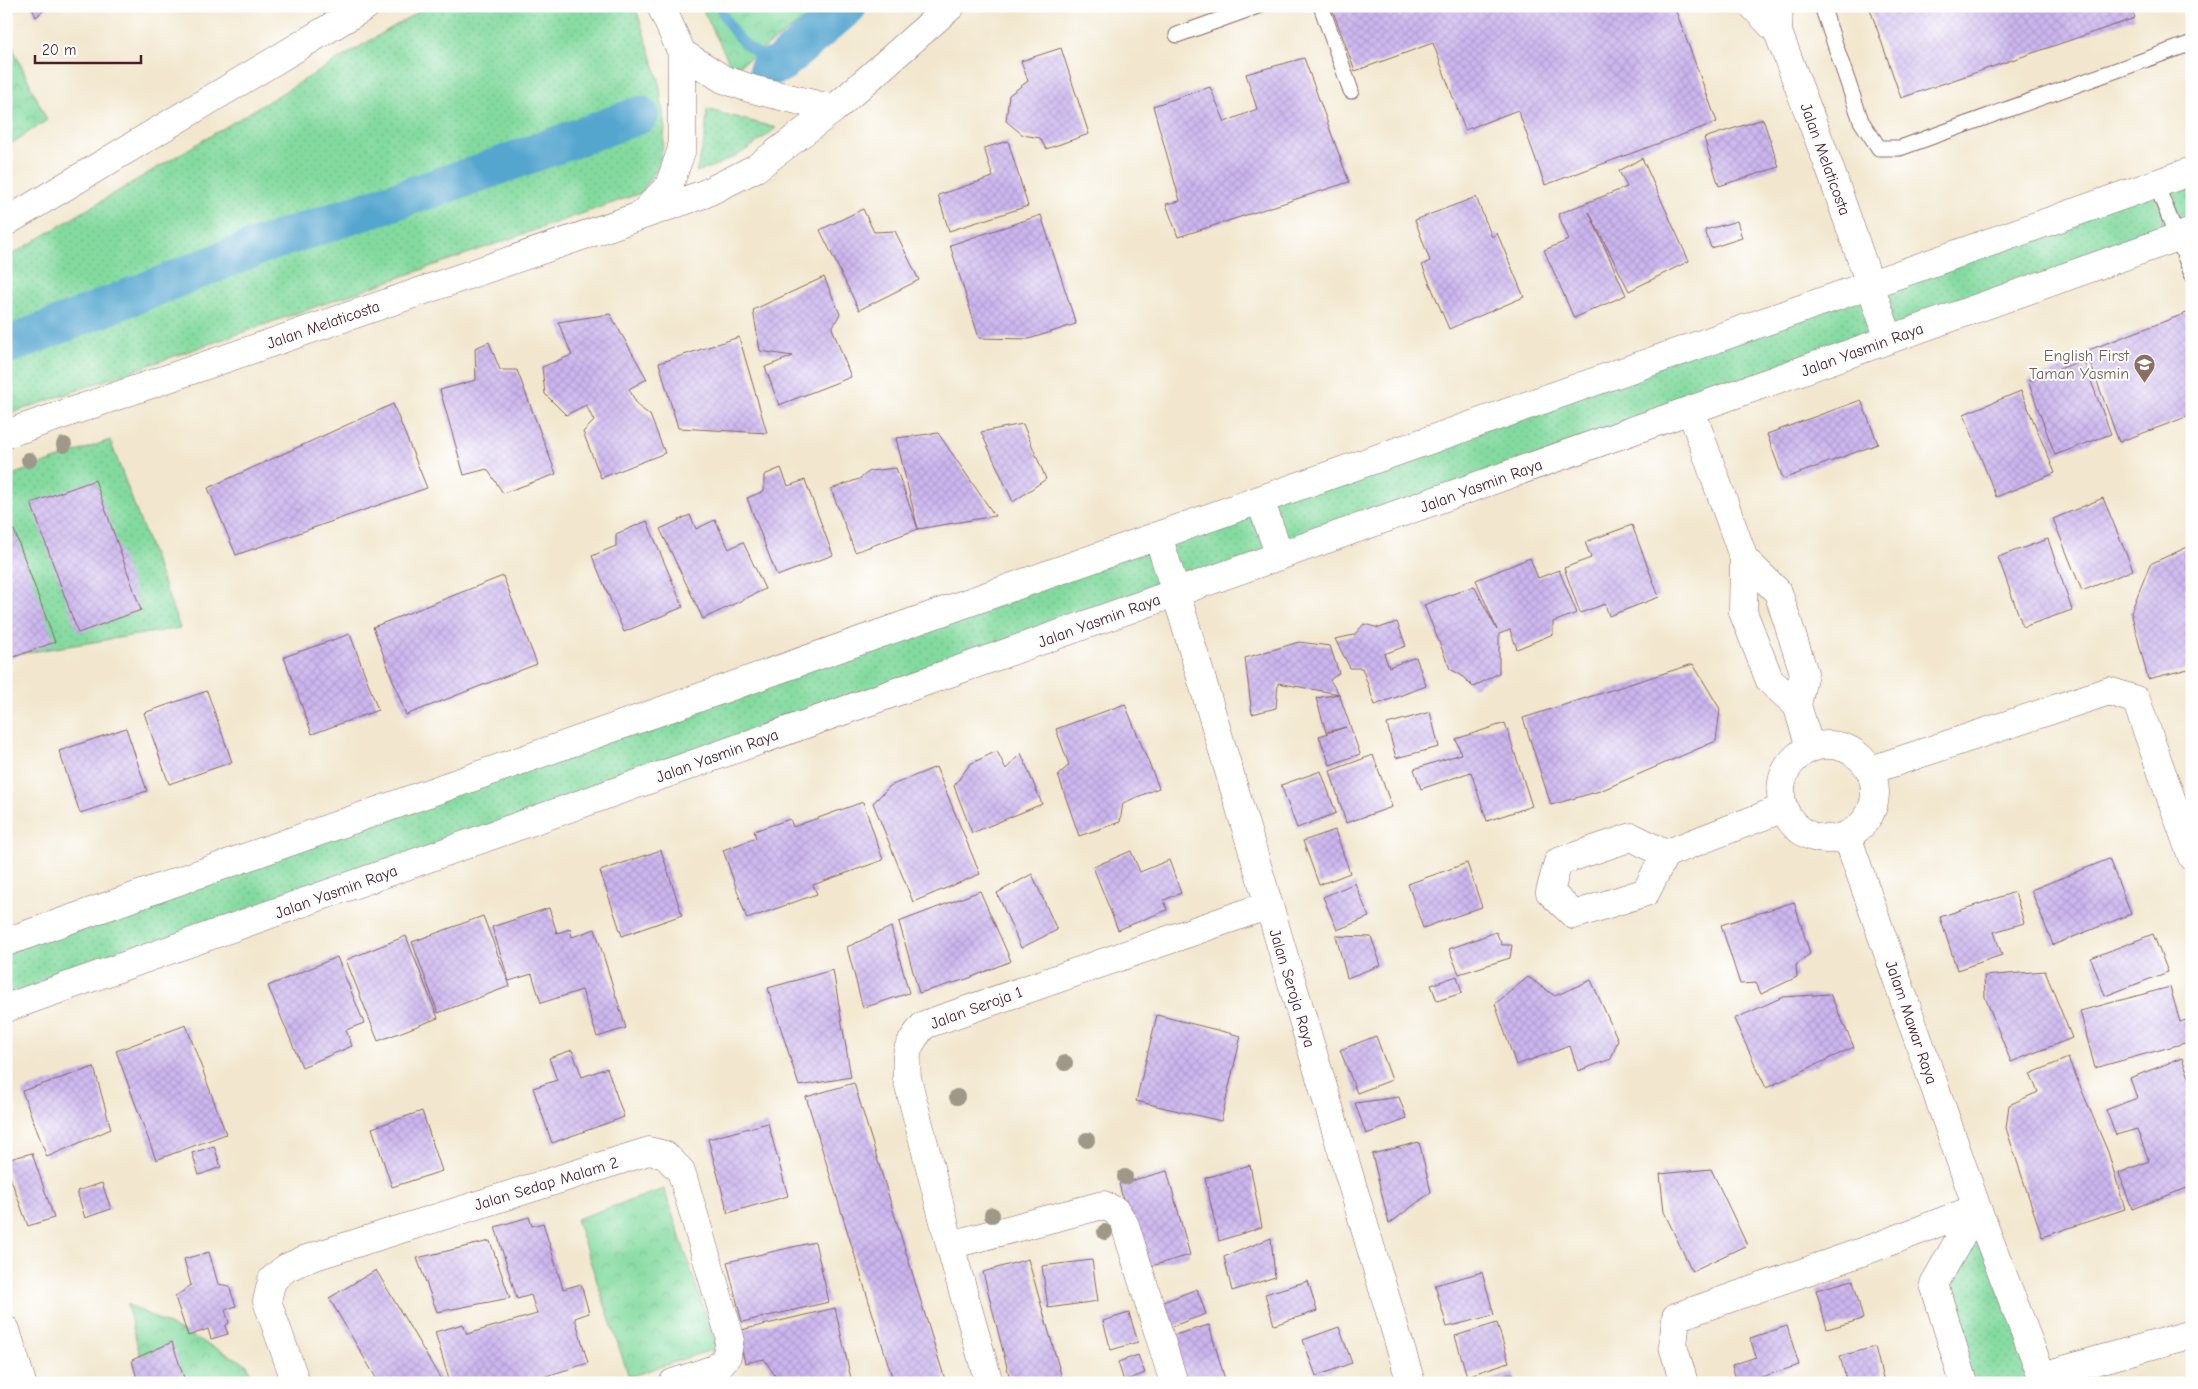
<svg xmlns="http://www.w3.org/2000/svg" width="2198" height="1389" font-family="'Comic Neue',sans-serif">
<defs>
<pattern id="grass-dots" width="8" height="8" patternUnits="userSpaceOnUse" patternTransform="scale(1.25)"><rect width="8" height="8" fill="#83da9f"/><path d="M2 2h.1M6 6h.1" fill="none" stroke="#73bb89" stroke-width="1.8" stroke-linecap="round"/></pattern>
<pattern id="park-crowns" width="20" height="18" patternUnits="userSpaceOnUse" patternTransform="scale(1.25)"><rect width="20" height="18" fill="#83da9f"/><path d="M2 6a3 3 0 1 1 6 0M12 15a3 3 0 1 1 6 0" fill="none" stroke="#73bb89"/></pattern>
<pattern id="building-cross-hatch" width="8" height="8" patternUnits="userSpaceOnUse" patternTransform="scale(1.25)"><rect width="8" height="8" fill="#ccb6ef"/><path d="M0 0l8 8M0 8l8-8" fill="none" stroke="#b19ccd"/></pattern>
</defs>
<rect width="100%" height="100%" fill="#fff"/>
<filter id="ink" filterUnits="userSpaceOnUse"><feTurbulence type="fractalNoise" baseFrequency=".02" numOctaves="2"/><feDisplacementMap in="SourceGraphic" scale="10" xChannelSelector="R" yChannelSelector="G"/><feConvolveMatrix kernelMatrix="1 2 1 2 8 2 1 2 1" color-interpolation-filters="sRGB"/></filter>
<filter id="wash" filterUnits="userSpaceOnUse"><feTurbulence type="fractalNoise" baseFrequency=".0096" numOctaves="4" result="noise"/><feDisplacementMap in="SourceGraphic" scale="20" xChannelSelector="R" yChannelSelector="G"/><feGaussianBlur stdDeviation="1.12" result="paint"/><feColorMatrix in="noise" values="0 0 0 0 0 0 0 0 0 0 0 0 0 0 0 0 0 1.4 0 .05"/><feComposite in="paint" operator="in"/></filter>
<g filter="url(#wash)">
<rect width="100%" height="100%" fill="#f2e7ce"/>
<path fill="url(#grass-dots)" stroke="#667c65" d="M 428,6 L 635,6 L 659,80 L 665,129 L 660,164 L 641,193 L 6,415 L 6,258 Z
M 707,109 L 776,128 C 750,149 728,163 696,172 L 705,139 Z
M 2192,171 L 2192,232 L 6,1008 L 6,942 Z
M 110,440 L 180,628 L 6,656 L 6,477 Z
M 1977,1208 L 2041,1383 L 1964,1383 L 1934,1284 Z"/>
<path fill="url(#park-crowns)" stroke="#667c65" d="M 701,6 L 823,6 L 733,70 Z
M 6,34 L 47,120 L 6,147 Z
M 664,1189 L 717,1348 L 629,1377 L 576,1219 Z
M 127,1304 L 247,1364 L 254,1383 L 147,1383 Z"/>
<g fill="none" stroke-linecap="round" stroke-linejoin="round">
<path stroke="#55a6cf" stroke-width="10" d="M 719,6 C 734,38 747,51 780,64"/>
<path stroke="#55a6cf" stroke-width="38" d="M 768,68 L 780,64 L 848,6
M 6,346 L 262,245 L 471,176 L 640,115"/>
</g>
<g id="blocks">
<path fill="url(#building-cross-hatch)" d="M 31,6 L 49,6 L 36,17 Z
M 1331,6 L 1674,6 L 1717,122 L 1545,185 L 1518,110 L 1465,130 L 1433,43 L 1355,71 Z
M 1869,6 L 2131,6 L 2135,18 L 1901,98 Z
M 1061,48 L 1089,134 L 1046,149 L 1040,138 L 1023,135 L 1006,121 L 1009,95 L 1028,81 L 1021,61 Z
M 1304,58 L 1349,182 L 1178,237 L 1166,204 L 1180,201 L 1153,106 L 1210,87 L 1225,122 L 1257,109 L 1246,74 Z
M 1763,119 L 1779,167 L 1719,186 L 1704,138 Z
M 1008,141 L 1028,206 L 949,231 L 938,195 L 993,177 L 984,148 Z
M 1642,158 L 1689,261 L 1629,291 L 1589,212 L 1626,295 L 1574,318 L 1544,250 L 1569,240 L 1558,214 L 1627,187 L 1619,171 Z
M 1476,197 L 1492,237 L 1497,233 L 1524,297 L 1449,329 L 1422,265 L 1430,261 L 1415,220 Z
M 863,209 L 874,232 L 895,231 L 919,280 L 859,310 L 820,230 Z
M 1041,215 L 1076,324 L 1029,339 L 979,338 L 950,245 Z
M 1737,221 L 1742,238 L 1711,248 L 1705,230 Z
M 824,277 L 840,314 L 832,328 L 851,377 L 779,405 L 765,367 L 793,356 L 760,351 L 753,310 Z
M 2192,311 L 2192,415 L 2119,442 L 2086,351 Z
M 610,314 L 647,379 L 629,389 L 638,406 L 650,415 L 665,453 L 601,478 L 583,432 L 594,421 L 586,405 L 566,415 L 545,394 L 542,367 L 572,355 L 558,322 Z
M 739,337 L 767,433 L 678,428 L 659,363 Z
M 489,342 L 500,370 L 517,370 L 556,474 L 503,493 L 487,469 L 464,475 L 440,390 L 476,380 L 475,348 Z
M 2083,360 L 2111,434 L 2055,455 L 2028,381 Z
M 2021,391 L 2055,473 L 1996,497 L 1964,414 Z
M 1861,400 L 1878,444 L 1783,479 L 1767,434 Z
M 393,404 L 427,488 L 236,555 L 208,488 Z
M 1023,424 L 1046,479 L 1013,502 L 981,432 Z
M 938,433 L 995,516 L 918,529 L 896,438 Z
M 781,468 L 788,486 L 805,480 L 833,555 L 777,576 L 747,498 L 764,491 L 764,475 Z
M 896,468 L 918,529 L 855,552 L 831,489 L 859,479 L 870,471 Z
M 95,480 L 141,610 L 78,633 L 31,503 Z
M 2103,498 L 2133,570 L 2082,591 L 2053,519 Z
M 690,515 L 696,529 L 715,520 L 729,549 L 743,542 L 765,589 L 703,619 L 660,529 Z
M 647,521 L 683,607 L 624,632 L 592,556 L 616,546 L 616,534 Z
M 1632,525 L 1659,597 L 1609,616 L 1605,604 L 1580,613 L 1564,568 L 1591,558 L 1585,542 Z
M 14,530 L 55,642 L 6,660 L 6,533 Z
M 2048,539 L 2072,610 L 2023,627 L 1998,557 Z
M 2192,545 L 2192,668 L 2148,679 L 2131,612 L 2150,564 Z
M 1530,558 L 1538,578 L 1559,570 L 1577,613 L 1553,622 L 1553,634 L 1517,649 L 1510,630 L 1499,634 L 1499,673 L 1473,687 L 1461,675 L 1450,669 L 1424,605 L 1474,586 L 1497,630 L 1476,580 Z
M 503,576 L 537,664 L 406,715 L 373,627 Z
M 1397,622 L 1406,646 L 1384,654 L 1389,667 L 1416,657 L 1426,686 L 1375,705 L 1362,668 L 1350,668 L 1335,639 L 1354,635 L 1364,624 L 1379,628 Z
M 350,634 L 378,710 L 312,734 L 284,657 Z
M 1299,642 L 1330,646 L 1339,673 L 1330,680 L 1339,694 L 1360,754 L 1330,765 L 1319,736 L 1346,727 L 1326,732 L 1316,698 L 1339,694 L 1278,683 L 1276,708 L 1252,714 L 1245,658 Z
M 1693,664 L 1720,709 L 1716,741 L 1600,791 L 1551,805 L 1523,718 Z
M 207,691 L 232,762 L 169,784 L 144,713 Z
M 1125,704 L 1159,788 L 1123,803 L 1120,822 L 1079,836 L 1058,775 L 1069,765 L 1056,729 Z
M 1430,712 L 1439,747 L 1396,758 L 1387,724 Z
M 1505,723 L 1532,806 L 1487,821 L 1471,772 L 1421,789 L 1414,769 L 1461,754 L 1456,739 Z
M 126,728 L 147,791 L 80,813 L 59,751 Z
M 997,751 L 1006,769 L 1021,753 L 1042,804 L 972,833 L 954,786 L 970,764 Z
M 1373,755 L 1392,807 L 1346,823 L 1330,771 Z
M 936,767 L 980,874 L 913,902 L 873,803 L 890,786 Z
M 1321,771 L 1336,813 L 1297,828 L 1281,785 Z
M 863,802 L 883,860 L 813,885 L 817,894 L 747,919 L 723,850 L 756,838 L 754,831 L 790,819 L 793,827 Z
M 1335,830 L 1350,873 L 1319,885 L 1303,841 Z
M 661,850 L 682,915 L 622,936 L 600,871 Z
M 1131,851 L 1140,872 L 1169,860 L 1181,893 L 1164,900 L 1167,910 L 1118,930 L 1093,867 Z
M 2109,859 L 2131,914 L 2053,945 L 2031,890 Z
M 1467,863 L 1482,907 L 1423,928 L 1408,884 Z
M 1032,874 L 1057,930 L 1021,948 L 997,893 Z
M 1355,883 L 1369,917 L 1337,930 L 1323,897 Z
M 980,891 L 1011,961 L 967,979 L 919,993 L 899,922 Z
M 2015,892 L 2024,923 L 1994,932 L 2002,955 L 1957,970 L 1940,917 Z
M 1794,902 L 1810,954 L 1796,965 L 1797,977 L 1761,994 L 1756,983 L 1740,984 L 1721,925 Z
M 549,908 L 557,933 L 570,929 L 572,937 L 595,929 L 626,1028 L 597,1037 L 582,990 L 541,1003 L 532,974 L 509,981 L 492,927 Z
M 483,916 L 510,986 L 438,1013 L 412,942 Z
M 891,927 L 909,993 L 863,1008 L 847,947 Z
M 1496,932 L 1502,945 L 1512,945 L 1510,958 L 1459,974 L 1449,949 Z
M 2153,934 L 2168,972 L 2105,996 L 2091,958 Z
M 406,936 L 438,1018 L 378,1041 L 346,960 Z
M 1336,936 L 1371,937 L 1381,965 L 1347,978 Z
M 337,957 L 364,1023 L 346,1030 L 352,1046 L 302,1067 L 268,986 Z
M 833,970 L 851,1077 L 799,1086 L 768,988 Z
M 2045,971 L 2072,1038 L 2011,1062 L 1985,997 L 1984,976 Z
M 1457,976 L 1462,993 L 1437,1001 L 1431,985 Z
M 1528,977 L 1555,996 L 1591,980 L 1618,1040 L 1611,1059 L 1578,1071 L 1570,1046 L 1516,1065 L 1495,1004 Z
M 2170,987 L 2180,1022 L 2192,1018 L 2192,1041 L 2095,1068 L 2080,1011 Z
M 1830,994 L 1854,1047 L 1766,1088 L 1734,1019 L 1783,997 Z
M 1157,1015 L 1241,1036 L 1221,1121 L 1136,1101 Z
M 186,1025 L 226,1134 L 156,1160 L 116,1051 Z
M 1376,1036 L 1392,1080 L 1357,1093 L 1340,1050 Z
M 572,1050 L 582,1077 L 607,1068 L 624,1117 L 552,1143 L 533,1088 L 557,1080 L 549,1058 Z
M 2068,1058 L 2108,1152 L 2125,1209 L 2042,1237 L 2006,1128 L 2009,1105 L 2038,1092 L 2030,1074 Z
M 2182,1058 L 2192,1085 L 2192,1186 L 2132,1209 L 2119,1173 L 2149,1161 L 2137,1129 L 2116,1135 L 2106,1110 L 2137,1098 L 2130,1078 Z
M 94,1067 L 111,1129 L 47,1157 L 22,1091 Z
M 854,1083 L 946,1383 L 894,1383 L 806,1097 Z
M 1399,1097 L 1407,1119 L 1366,1134 L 1355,1103 Z
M 422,1111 L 442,1171 L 392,1187 L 372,1128 Z
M 768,1123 L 788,1196 L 728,1213 L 708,1139 Z
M 1419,1142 L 1431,1192 L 1389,1224 L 1372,1154 Z
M 214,1146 L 221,1167 L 199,1175 L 192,1153 Z
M 32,1153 L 54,1218 L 28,1226 L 6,1166 L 6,1160 Z
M 1250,1165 L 1262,1227 L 1219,1241 L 1205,1178 Z
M 1711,1169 L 1747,1245 L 1692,1271 L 1664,1212 L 1660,1174 Z
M 1167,1171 L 1190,1255 L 1141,1269 L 1119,1184 Z
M 102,1183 L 111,1209 L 85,1218 L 77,1191 Z
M 529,1217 L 532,1226 L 543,1223 L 563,1289 L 581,1284 L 589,1313 L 575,1318 L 588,1363 L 524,1383 L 450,1383 L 435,1332 L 463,1324 L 467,1334 L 537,1314 L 531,1295 L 517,1299 L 495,1227 Z
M 1271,1238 L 1275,1277 L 1232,1291 L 1224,1257 Z
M 490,1241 L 510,1298 L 437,1312 L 417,1258 Z
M 815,1242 L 829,1302 L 742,1322 L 727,1262 Z
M 209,1252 L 218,1284 L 229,1286 L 236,1306 L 225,1310 L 229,1323 L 225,1326 L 228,1334 L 211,1339 L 208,1329 L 188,1336 L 175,1297 L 191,1285 L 184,1259 Z
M 1028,1259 L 1060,1371 L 1062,1383 L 1011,1383 L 983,1272 Z
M 1092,1260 L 1098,1301 L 1048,1308 L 1042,1266 Z
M 376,1270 L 443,1383 L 379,1383 L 329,1298 Z
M 1482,1272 L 1494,1315 L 1447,1327 L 1435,1285 Z
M 1853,1280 L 1863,1319 L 1827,1329 L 1816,1290 Z
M 1308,1281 L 1317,1311 L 1274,1325 L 1265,1294 Z
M 1197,1289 L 1206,1314 L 1159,1331 L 1150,1307 Z
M 835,1308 L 852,1383 L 780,1383 L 764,1359 L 745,1363 L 737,1331 Z
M 1129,1313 L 1138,1342 L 1111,1350 L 1103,1321 Z
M 1497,1323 L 1509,1362 L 1467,1376 L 1455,1336 Z
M 1209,1325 L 1226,1383 L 1179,1383 L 1164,1338 Z
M 1787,1326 L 1799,1365 L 1743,1383 L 1737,1383 L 1732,1365 L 1756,1357 L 1750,1338 Z
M 1339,1327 L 1352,1363 L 1316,1376 L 1303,1340 Z
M 172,1342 L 185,1381 L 181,1383 L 138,1383 L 132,1360 Z
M 1875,1347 L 1884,1383 L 1847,1383 L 1840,1356 Z
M 1138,1355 L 1145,1373 L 1124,1381 L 1118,1362 Z
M 1513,1373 L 1516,1383 L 1484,1383 L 1484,1382 Z
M 1150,1379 L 1151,1383 L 1137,1383 L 1137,1382 Z"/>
</g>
</g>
<g filter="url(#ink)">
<use href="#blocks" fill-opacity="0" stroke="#856564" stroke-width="1"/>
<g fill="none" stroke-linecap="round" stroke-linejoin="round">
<defs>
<path id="service" d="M 1321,6 L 1351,91
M 1822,6 L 1861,121 L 1879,148 L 1900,148 L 2192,43
M 1177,35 L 1258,6
M 2156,184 L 2192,274"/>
<path id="minor" d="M 661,6 L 682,53
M 1753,6 L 1778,32
M 1779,6 L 1778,32 L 1830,169 L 1889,339
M 643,213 L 669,186 L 682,149 L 682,53 L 723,79 L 752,89 L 834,109
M 6,222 L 366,6
M 1691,410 L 1744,559 L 1743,612 L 1770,681 L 1797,705
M 6,434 L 704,194 L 756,168 L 834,109 L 951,6
M 1744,559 L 1778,592 L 1804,673 L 1797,705 L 1810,748
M 1176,593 L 1411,1383
M1781 792a47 47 0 1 1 94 0a47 47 0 1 1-94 0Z
M 1871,770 L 2109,691 L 2136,700 L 2192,857
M 1847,836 L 1977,1208 L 2042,1376 L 2041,1383
M 1665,854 L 1632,837 L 1558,862 L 1550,892 L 1574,915 L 1646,892 L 1665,854 L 1784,808
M 950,1245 L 1103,1205 L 1116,1211 L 1125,1225 L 1174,1383
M 6,1330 L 22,1383
M 2042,1376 L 2192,1334
M 296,1383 L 267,1301 L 272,1280 L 286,1268 L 306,1259 L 649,1151 L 665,1155 L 681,1171 L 730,1337 L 727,1356 L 717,1368 L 673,1383
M 989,1383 L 950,1245 L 907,1078 C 905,1051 907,1045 924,1025 L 1269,905
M 1684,1383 L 1673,1346 L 1676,1317 L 1873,1248 L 1977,1208
M 1964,1383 L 1934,1284 L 1977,1208"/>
<path id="tertiary" d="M 1260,500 L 1280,556
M 1158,536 L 1176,593
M 6,942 L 2192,171
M 6,1008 L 2192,232"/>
</defs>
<use href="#service" stroke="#856564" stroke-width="17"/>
<use href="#minor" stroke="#856564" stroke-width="29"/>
<use href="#tertiary" stroke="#856564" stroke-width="29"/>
<use href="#service" stroke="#fff" stroke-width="15"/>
<use href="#minor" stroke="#fff" stroke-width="28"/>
<use href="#tertiary" stroke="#fff" stroke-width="28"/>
</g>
<g fill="#9f9888">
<circle cx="64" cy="445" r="8"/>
<circle cx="29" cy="460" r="8"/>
<circle cx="1065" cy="1063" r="8"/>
<circle cx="957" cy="1097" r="8"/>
<circle cx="1087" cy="1140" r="8"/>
<circle cx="1125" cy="1177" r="8"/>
<circle cx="992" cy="1215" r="8"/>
<circle cx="1105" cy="1232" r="8"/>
</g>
</g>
<defs>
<symbol id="school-pin" viewBox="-11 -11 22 30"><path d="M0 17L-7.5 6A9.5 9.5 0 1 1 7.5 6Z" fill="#8d6e63" stroke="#fff"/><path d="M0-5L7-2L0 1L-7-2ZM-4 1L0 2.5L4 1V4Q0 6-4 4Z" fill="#fff"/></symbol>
</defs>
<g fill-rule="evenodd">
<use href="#school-pin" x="2132" y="352" width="25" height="34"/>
</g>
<g text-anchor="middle" stroke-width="4" stroke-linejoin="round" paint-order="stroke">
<g font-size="16" fill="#4a1f2b" stroke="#fff">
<text transform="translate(1826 159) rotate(70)" y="6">Jalan Melaticosta</text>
<text transform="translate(323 324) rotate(-19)" y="6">Jalan Melaticosta</text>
<text transform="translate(1862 349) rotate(-20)" y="6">Jalan Yasmin Raya</text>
<text transform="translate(1481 485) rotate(-20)" y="6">Jalan Yasmin Raya</text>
<text transform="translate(1099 620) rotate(-20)" y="6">Jalan Yasmin Raya</text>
<text transform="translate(717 755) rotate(-20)" y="6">Jalan Yasmin Raya</text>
<text transform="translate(336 891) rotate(-20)" y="6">Jalan Yasmin Raya</text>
<text transform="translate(1293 988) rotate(73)" y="6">Jalan Seroja Raya</text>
<text transform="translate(976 1007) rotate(-20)" y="6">Jalan Seroja 1</text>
<text transform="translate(1912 1022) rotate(71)" y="6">Jalam Mawar Raya</text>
<text transform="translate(546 1183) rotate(-17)" y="6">Jalan Sedap Malam 2</text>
</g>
<g font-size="16" fill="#785e54" stroke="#fff" text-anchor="end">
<text x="2129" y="361">English First<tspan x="2129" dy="18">Taman Yasmin</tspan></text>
</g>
</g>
<rect width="2198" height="1389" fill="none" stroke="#fff" stroke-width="25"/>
<path d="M35 55v8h106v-8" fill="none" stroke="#4a1f2b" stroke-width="2.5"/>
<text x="42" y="55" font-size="15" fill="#4a1f2b" stroke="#ffffff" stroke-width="4" paint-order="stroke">20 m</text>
</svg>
